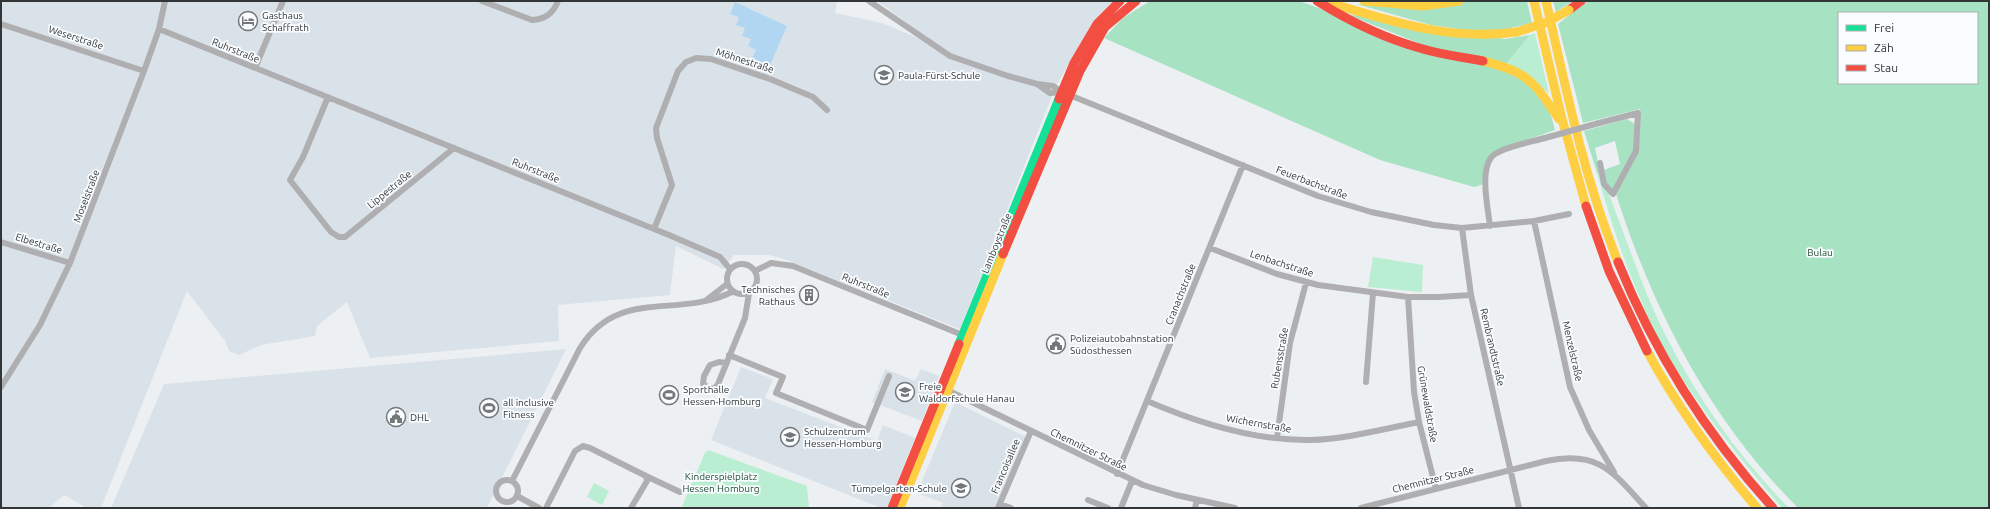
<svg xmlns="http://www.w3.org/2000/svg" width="1990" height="509" font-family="Ubuntu,sans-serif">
<rect width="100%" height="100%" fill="#edf0f2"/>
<path fill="#dae2e9" d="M 1,1 L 837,1 L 835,13 L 882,23 L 942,48 L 877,1 L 1113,1 L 1092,23 L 1056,86 L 960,329 L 784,259 L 769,255 L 734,255 L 723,269 L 676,246 L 670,295 L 558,305 L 559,341 L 370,358 L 347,302 L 317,326 L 315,336 L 261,345 L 239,355 L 229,351 L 225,341 L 187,291 L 101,508 L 87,508 L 64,495 L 49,508 L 1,508 Z
M 566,349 L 487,508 L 111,508 L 164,384 Z
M 741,367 L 773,379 L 765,398 L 877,441 L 883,425 L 915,438 L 887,508 L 881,508 L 711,440 Z
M 885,369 L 915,381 L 921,369 L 939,376 L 922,421 L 872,402 Z
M 955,402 L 1026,437 L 995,508 L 941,508 L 943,503 L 917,493 Z"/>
<path fill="#baeed2" d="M 1535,33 L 1549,93 L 1505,65 L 1530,35 Z
M 1600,172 C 1623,227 1640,285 1667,338 C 1699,401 1740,458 1789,508 L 1782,508 C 1737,456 1695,402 1660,343 C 1654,332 1649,319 1644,307 C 1624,263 1610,219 1597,173 Z
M 1373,257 L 1423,265 L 1422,292 L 1368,287 Z
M 708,450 L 807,486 L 809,508 L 686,508 L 682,506 L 705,453 Z
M 594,483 L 609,491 L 602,505 L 587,497 Z"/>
<path fill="#a7e2c3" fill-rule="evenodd" d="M 1150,1 L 1299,1 L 1330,12 L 1404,46 L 1492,66 L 1528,82 L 1550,112 L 1555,130 L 1494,152 L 1484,184 L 1474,187 L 1380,160 L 1104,38 L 1123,18 Z
M 1469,1 L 1527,1 L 1532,23 L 1502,30 L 1467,30 L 1431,25 L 1356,4 C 1391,7 1435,12 1469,1 Z
M 1553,1 L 1573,1 L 1556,12 Z
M 1587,1 L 1989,1 L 1989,508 L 1798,508 C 1711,421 1653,311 1616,194 L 1637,152 L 1640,109 L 1583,123 L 1558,24 ZM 1839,13 L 1977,13 L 1977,83 L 1839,83 Z
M 1346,14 L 1505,39 L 1530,35 L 1505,65 L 1436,50 Z
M 1627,119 L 1635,124 L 1634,150 L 1615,187 L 1612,190 L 1606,183 L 1604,170 L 1620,164 L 1615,141 L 1595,148 L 1600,172 L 1597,173 L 1584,131 Z"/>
<path fill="#b1d6f1" d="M 735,2 L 787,26 L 767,72 L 757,67 L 760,61 L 752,58 L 756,50 L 748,46 L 751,39 L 742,36 L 745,28 L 736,25 L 739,17 L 730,14 Z"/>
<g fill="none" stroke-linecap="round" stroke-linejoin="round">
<path stroke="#afafb1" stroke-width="6" d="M 482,1 L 532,20 C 545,19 553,14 558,1
M 869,1 L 950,56 L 1008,76 L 1037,84 L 1053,86 L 1062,92 L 1318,196 L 1371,212 L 1434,225 L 1462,228 L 1534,221 L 1569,214
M 1,24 L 144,71
M 159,29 L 669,235 L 720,257 L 730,269
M 255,68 L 283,1
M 1037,84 L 1050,93 L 1062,92
M 328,97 L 303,157 L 290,180 L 331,232 L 339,237 L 345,237 L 454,148
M 1599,123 L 1638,113 L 1636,151 L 1613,194 L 1604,184 L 1600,163
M 1534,221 L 1570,387 L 1589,430 L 1614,472
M 1490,226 C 1488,208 1478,165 1495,154 C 1507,146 1531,142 1545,138
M 1462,228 L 1471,295 L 1519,508
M 654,229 L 672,185 L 657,138 L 656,128 L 678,71 L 686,62 L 696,58 L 711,59 L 770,79 L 813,97 L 827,110
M 1,242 L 70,263
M 1210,248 L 1277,274 L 1318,285 L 1408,297 L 1439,297 L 1471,295
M727 279a15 15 0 1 1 30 0a15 15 0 1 1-30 0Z
M 755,271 L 771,263 L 793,266 L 965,336
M 1408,297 L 1414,392 L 1419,422 L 1436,489
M 705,301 L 727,284
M 729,355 L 783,377 L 776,393 L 867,430 L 889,376
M 726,363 L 719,362 L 710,365 L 704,376 L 703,384 L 709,388 L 714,389 L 718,384 L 745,318 L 749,293
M 1366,382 L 1373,293
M 1,387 L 40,325 L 70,263 L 144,71 L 159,29 L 165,1
M 945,389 L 1143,485 L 1176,495 L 1235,508
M 1147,401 C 1198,423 1255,441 1310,440 C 1347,439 1383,429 1419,422
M 1277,438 L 1290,343 L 1306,283
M 1117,474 L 1243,165
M 646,476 L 680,492
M496 491a11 11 0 1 1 22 0a11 11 0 1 1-22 0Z
M 512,481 L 580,348 C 618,287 677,319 732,292
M 517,496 L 539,508
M 1088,500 L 1108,508
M 1000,504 L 1011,508
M 546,508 L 575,451 L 583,446 L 590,448 L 646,476 L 647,481 L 631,508
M 998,508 L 1031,431
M 1121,508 L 1132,481
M 1195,508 L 1197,500
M 1361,508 L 1546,461 C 1599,450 1613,472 1646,508"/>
<path stroke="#16e098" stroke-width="9" d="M 959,344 L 1059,99"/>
<path stroke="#ffcf43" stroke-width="9" d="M 1364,1 L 1423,6 L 1459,1
M 1534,1 L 1562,119 L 1586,206
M 1546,1 C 1566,89 1584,178 1618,262
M 1330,3 C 1395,22 1448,41 1517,32
M 1483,61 C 1529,72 1534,82 1559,119
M 1647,351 C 1678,408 1715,459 1757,508
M 900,508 L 1003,254"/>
<path stroke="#f24e42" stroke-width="9" d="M 1317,1 C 1349,21 1386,39 1423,49 C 1443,55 1463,57 1483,61
M 1569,10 L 1581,1
M 1059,99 L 1074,63 L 1097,24 L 1120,1
M 1586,206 L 1609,271 L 1647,351
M 1003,254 L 1080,71 L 1105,27 L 1136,1
M 1618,262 C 1655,354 1707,435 1773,508
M 892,508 L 959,344"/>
<path stroke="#afafb1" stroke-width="6" d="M 1545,138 L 1599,123"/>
<path stroke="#ffcf43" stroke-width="9" d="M 1517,32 L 1547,22 L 1569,10"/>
</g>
<defs>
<symbol id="hotel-ring" viewBox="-11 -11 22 22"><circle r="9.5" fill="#fafdff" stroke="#747778" stroke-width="1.5"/><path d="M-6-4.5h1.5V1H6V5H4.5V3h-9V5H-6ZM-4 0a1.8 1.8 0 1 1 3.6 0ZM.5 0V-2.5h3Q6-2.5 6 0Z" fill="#747778"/></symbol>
<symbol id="school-ring" viewBox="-11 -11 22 22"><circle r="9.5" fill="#fafdff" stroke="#747778" stroke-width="1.5"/><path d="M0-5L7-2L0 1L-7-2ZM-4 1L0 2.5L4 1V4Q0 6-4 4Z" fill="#747778"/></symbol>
<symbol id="building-ring" viewBox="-11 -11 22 22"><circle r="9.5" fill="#fafdff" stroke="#747778" stroke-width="1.5"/><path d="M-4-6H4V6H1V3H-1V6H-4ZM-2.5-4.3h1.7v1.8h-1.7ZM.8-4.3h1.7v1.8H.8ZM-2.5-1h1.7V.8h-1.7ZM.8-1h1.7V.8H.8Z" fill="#747778"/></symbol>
<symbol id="civic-ring" viewBox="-11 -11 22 22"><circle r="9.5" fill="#fafdff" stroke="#747778" stroke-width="1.5"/><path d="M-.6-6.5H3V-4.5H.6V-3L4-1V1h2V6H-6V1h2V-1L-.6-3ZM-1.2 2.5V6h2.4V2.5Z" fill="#747778"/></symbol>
<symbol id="stadium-ring" viewBox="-11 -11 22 22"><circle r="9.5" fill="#fafdff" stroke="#747778" stroke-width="1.5"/><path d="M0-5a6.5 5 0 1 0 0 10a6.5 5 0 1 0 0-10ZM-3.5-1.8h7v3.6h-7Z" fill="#747778"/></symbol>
</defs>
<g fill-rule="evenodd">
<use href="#hotel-ring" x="237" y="10" width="22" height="22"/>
<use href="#school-ring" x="873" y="64" width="22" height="22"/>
<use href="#building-ring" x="798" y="284" width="22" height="22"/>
<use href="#civic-ring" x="1045" y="333" width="22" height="22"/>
<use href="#school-ring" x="894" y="381" width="22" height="22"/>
<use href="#stadium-ring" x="658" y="384" width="22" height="22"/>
<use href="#stadium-ring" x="478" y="397" width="22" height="22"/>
<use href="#civic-ring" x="385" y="406" width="22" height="22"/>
<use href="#school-ring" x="779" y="426" width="22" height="22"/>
<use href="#school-ring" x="950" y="477" width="22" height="22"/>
</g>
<g text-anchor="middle" stroke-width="3.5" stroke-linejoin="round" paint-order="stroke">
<g font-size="10" fill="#333637" stroke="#fafdff" text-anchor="start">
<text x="262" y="19">Gasthaus<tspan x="262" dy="12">Schaffrath</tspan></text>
<text x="898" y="79">Paula-Fürst-Schule</text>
<text x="795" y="293" text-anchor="end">Technisches<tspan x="795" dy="12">Rathaus</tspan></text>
<text x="1070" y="342">Polizeiautobahnstation<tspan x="1070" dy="12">Südosthessen</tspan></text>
<text x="919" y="390">Freie<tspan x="919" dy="12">Waldorfschule Hanau</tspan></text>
<text x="683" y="393">Sporthalle<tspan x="683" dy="12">Hessen-Homburg</tspan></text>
<text x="503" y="406">all inclusive<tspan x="503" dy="12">Fitness</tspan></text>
<text x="410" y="421">DHL</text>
<text x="804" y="435">Schulzentrum<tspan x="804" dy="12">Hessen-Homburg</tspan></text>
<text x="947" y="492" text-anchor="end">Tümpelgarten-Schule</text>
</g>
<g font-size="10" fill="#333637" stroke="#fafdff">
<text transform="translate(76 37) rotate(18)" y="4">Weserstraße</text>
<text transform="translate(236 50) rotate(22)" y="4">Ruhrstraße</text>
<text transform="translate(745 60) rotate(18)" y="4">Möhnestraße</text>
<text transform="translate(536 170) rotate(22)" y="4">Ruhrstraße</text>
<text transform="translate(1312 182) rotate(21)" y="4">Feuerbachstraße</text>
<text transform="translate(389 189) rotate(-39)" y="4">Lippestraße</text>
<text transform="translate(86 196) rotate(-69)" y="4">Moselstraße</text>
<text transform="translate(39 243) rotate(17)" y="4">Elbestraße</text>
<text transform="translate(996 243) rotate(-68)" y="4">Lamboystraße</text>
<text transform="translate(1282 263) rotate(18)" y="4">Lenbachstraße</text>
<text transform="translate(866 285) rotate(22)" y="4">Ruhrstraße</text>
<text transform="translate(1180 294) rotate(-68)" y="4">Cranachstraße</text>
<text transform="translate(1493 347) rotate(77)" y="4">Rembrandtstraße</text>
<text transform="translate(1573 351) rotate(77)" y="4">Menzelstraße</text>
<text transform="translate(1279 358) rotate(-80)" y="4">Rubensstraße</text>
<text transform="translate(1428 404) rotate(80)" y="4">Grünewaldstraße</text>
<text transform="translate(1259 423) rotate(10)" y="4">Wichernstraße</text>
<text transform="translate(1089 449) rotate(26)" y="4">Chemnitzer Straße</text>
<text transform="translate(1005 466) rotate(-67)" y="4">Francoisallee</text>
<text transform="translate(1433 479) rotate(-14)" y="4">Chemnitzer Straße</text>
</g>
<g font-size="10" fill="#204b34" stroke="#fafdff">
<text x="1820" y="256">Bulau</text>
<text x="721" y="480">Kinderspielplatz<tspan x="721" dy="12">Hessen Homburg</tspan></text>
</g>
</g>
<rect width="1990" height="509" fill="none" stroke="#333637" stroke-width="4"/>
<rect x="1838" y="12" width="140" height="72" fill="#fafdff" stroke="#aaadaf"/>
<rect x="1846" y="25" width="20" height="6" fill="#16e098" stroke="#aaadaf"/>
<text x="1874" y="32" font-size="12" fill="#333637">Frei</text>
<rect x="1846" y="45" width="20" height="6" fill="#ffcf43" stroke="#aaadaf"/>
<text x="1874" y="52" font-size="12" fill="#333637">Zäh</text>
<rect x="1846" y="65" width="20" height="6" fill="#f24e42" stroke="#aaadaf"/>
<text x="1874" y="72" font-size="12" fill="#333637">Stau</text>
</svg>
